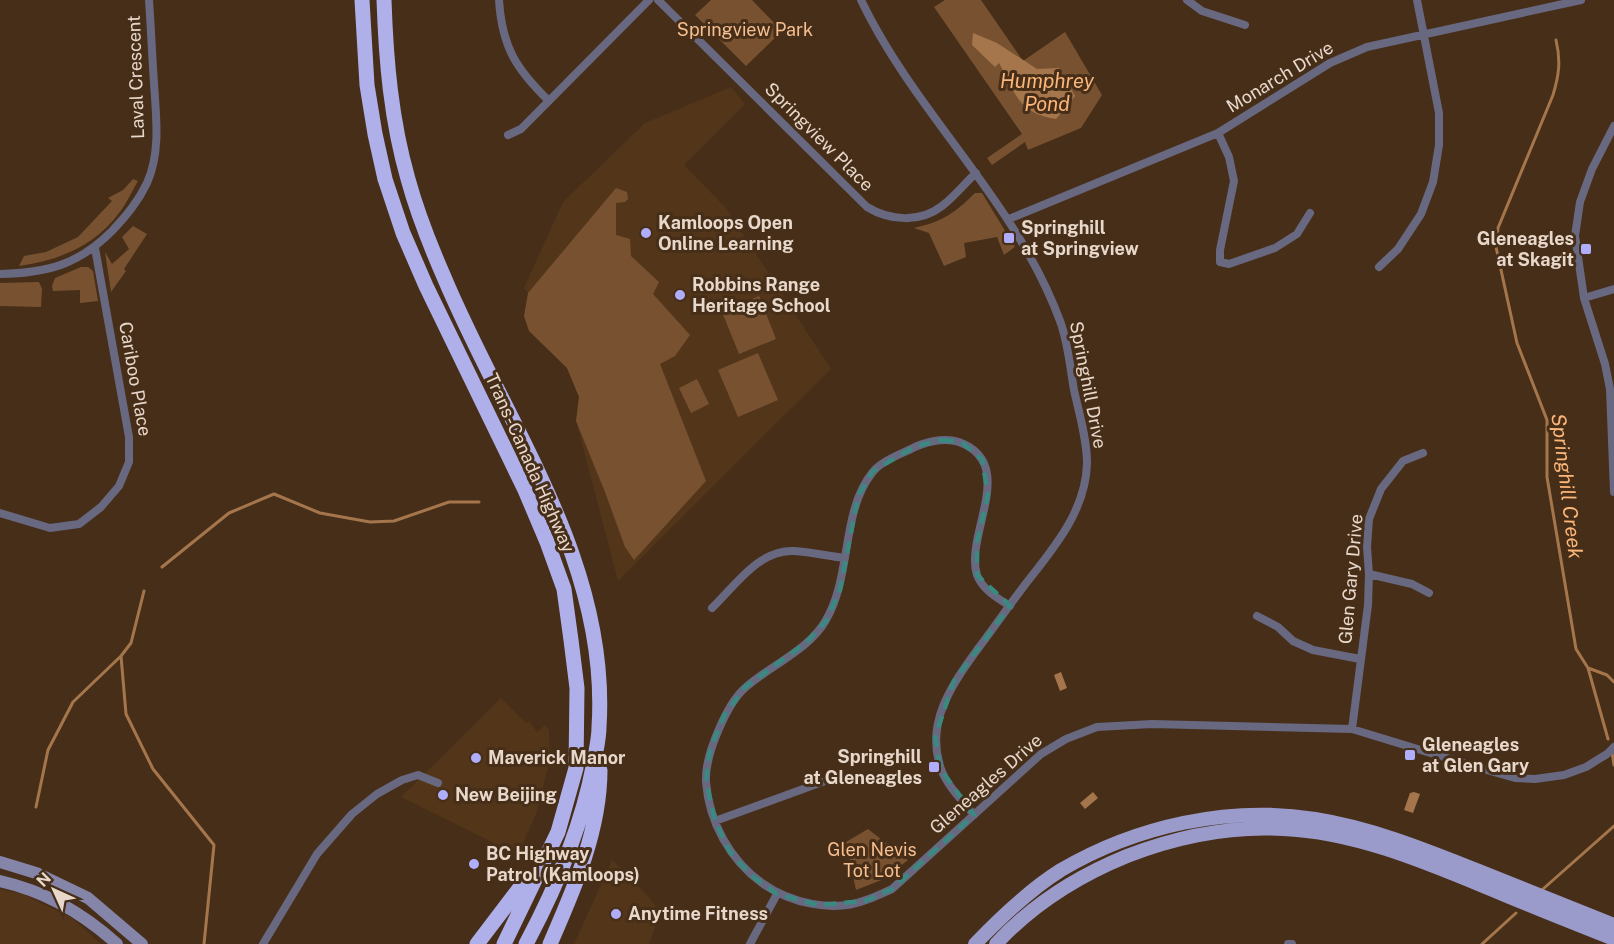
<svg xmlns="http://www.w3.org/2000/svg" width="1614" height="944" font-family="'Public Sans',sans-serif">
<rect width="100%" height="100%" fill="#462e18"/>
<path fill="#53351a" d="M 731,87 L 745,104 L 684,165 L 726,208 L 831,369 L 618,581 L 576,421 L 579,397 L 567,368 L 529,331 L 524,316 L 528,293 L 524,288 L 563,202 L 645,123 Z
M 501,698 L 526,723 L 529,721 L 537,732 L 545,725 L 549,730 L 550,760 L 536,814 L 518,855 L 401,797 Z
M 612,860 L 649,897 L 660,912 L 649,944 L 574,944 Z
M 0,889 L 23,894 L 72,918 L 101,944 L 0,944 Z"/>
<path fill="#785230" d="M 711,0 L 752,0 L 782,31 L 746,66 L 695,15 Z
M 945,0 L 981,0 L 1023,61 L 1065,32 L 1102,95 L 1081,128 L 1028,150 L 1025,142 L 992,165 L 987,158 L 1022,134 L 934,7 Z
M 133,179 L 138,181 C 132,191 127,203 119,213 C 95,246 57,261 19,266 L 24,256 L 46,252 L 78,237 L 112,201 L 108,198 L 123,190 Z
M 616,188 L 627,192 L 628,199 L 625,202 L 616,203 L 616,235 L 630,239 L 631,256 L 659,282 L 653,294 L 690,335 L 675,356 L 660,364 L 706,481 L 634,560 L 625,547 L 605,492 L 576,421 L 579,397 L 567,368 L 529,331 L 524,316 L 528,293 Z
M 975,193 L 982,193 L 1015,247 L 1004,255 L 997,237 L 964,243 L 966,257 L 944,266 L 929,233 L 914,228 C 942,222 955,213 975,193 Z
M 133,226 L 147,234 L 124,269 L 126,271 L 111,292 L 105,252 L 112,264 L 129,249 L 122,237 Z
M 81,267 L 88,267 L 93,271 L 98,301 L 80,303 L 80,290 L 53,291 L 52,286 L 55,278 Z
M 39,282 L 42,289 L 41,307 L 0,306 L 0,283 Z
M 759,296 L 776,339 L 739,354 L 722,312 Z
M 758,353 L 778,400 L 738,417 L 718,370 Z
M 697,379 L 709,404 L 691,413 L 679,388 Z
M 868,829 L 908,860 L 884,879 L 856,890 L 846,842 Z"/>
<path fill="#a5764c" d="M 973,33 L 997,43 L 1037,69 L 1059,68 L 1075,96 L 1056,119 C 1018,113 1016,94 999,63 L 995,67 L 972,45 Z
M 1061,672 L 1067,688 L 1060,691 L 1054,675 Z
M 1093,792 L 1098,798 L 1085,809 L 1080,803 Z
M 1414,792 L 1420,794 L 1413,813 L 1404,810 L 1410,793 Z"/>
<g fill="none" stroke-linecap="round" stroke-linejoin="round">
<path stroke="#a5764c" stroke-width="3" d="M 1556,40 C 1561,61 1559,75 1553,95 L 1498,228 L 1496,247 L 1517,343 L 1547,420 L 1547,477 L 1576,649 L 1588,668 L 1607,675 L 1614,682
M 162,567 L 229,513 L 274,494 L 320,513 L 370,522 L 394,521 L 449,502 L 479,502
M 121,656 L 126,714 L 153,769 L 214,845 L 204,944
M 1588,668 L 1608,739
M 1612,752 L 1614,765
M 36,807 L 48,750 L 73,702 L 121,656 L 131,643 L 144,591
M 1543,889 L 1614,826
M 1482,944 L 1516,913"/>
<path stroke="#686880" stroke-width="8" d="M 499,0 C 502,47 516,69 549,101
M 658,0 L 867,207 C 890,221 920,223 942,206 C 955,196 965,183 976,173
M 861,0 C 916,115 1015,199 1060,321 C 1068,342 1070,367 1074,390 C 1079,413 1087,439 1087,463 C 1086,512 1052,550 1024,586 C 1008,607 993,629 977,650 C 951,686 925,723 941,769 C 947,786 963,801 974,815
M 1187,0 L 1202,11 L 1245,25
M 1614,126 L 1592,169 L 1580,202 L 1575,236 L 1584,298 L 1605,364 L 1610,389 L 1614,492
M 1218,133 L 1229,157 L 1234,181 L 1220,250 L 1220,262 L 1229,264 L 1275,248 L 1297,234 L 1310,213
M 508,135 L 521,129 L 649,0
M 1009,219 L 1218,133 L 1330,63 L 1367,47 L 1581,0
M 1379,267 L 1398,249 L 1421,214 L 1433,182 L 1439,145 L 1439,113 L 1417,0
M 0,274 C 47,273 78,265 112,231 C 126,216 138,202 147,183 C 161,152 156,116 154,83 C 152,55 151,28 149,0
M 1584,298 L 1614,289
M 0,513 L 50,528 L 79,524 L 101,507 L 119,486 L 129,462 L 129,437 L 95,248
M 1369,574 L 1412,584 L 1429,593
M 1010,606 C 997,598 982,589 977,575 C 964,535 1019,464 959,442 C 944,437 924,442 911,449 C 898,455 880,462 872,473 C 841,512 852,575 826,620 C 809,650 771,665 746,687 C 734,697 725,715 719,729 C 712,745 705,764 706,782 C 709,822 730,860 762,883 C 790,903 833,913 866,900 C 875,897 883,893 892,889 L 1041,754 L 1066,739 L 1097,727 L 1152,724 L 1352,729 L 1483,769 L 1515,778 L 1535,779 L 1564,775 L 1586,767 L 1607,754 L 1614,747
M 712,608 C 735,586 759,549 794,551 C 811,552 828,556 845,558
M 1257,616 L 1278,627 L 1293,641 L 1313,650 L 1360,659
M 1352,729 L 1368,605 L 1369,574 L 1367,547 L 1369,519 L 1381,489 L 1403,461 L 1423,453
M 715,821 L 825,781
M 263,944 L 317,854 L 352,814 L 377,794 L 402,780 L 418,775 L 438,783
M 750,944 L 777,894
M 1288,944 L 1292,944"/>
<path stroke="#8585aa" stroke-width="12" d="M 0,862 L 36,873 L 88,898 L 142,944
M 0,881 C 45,891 83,913 117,944"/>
<path stroke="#9b9bcb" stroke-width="14" d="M 975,944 C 1001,917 1029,890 1061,870 C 1136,826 1229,805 1315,819 C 1372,828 1426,850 1479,871 C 1524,889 1569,907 1614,925
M 996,944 C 1032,905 1078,876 1127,856 C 1176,837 1230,826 1283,829 C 1358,832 1432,865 1500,893 C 1538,909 1576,924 1614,939"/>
<path stroke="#afafe9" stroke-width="15" d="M 362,0 L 367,85 L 375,134 L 385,179 L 403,233 L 426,286 L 525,490 L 547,542 L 564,589 L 571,640 L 577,688 L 576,768 L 558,832 L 504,944
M 384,0 C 386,60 391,120 408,179 C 417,212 430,245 444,277 C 505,423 610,562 599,727 C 599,739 596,750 594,762 C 582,827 557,886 526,944
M 477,944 L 528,877
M 550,944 C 574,889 600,831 600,770"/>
</g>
<path fill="none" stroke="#3a8a81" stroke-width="4.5" stroke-dasharray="12 8" stroke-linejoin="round" d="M 942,440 L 961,442 L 982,459 L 988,495 L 977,542 L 977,575 L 1010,606 L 954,681 L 935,737 L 941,770 L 974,815 L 892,889 L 865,901 L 818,905 L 777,894 L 752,876 L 730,852 L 715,821 L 706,781 L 710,750 L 724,716 L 744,688 L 807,642 L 826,621 L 840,590 L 858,496 L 873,471 L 916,446 Z"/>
<g fill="#b0aefa" stroke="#462e18" stroke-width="2">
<circle cx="646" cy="233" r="6"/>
<rect x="1003" y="232" width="12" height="12" rx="3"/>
<rect x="1580" y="243" width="12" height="12" rx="3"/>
<circle cx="680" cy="295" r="6"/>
<rect x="1404" y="749" width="12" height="12" rx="3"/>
<circle cx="476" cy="758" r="6"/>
<rect x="928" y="761" width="12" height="12" rx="3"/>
<circle cx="443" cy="795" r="6"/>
<circle cx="474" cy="864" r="6"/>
<circle cx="616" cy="914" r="6"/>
</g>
<g text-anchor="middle" stroke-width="6" stroke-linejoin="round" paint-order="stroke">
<g font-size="18" fill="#f7bf90" stroke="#462e18">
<text x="745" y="36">Springview Park</text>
<text x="872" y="856">Glen Nevis<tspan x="872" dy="21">Tot Lot</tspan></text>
</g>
<g font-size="18" fill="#e8d8cb" stroke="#462e18">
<text transform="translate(136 77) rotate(-92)" y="6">Laval Crescent</text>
<text transform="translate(1280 77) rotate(-31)" y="6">Monarch Drive</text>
<text transform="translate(819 137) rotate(45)" y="6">Springview Place</text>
<text transform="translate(135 379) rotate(80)" y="6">Cariboo Place</text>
<text transform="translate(1088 385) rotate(79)" y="6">Springhill Drive</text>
<text transform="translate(530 463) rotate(66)" y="6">Trans-Canada Highway</text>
<text transform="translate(1351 579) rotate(-85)" y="6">Glen Gary Drive</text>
<text transform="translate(986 784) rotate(-41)" y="6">Gleneagles Drive</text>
</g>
<g font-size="18" font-weight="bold" fill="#e8d8cb" stroke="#462e18" text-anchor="start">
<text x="658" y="229">Kamloops Open<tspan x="658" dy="21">Online Learning</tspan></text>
<text x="1021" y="234">Springhill<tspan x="1021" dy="21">at Springview</tspan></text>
<text x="1574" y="245" text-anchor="end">Gleneagles<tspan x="1574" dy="21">at Skagit</tspan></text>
<text x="692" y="291">Robbins Range<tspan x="692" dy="21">Heritage School</tspan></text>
<text x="1422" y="751">Gleneagles<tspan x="1422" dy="21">at Glen Gary</tspan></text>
<text x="922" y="763" text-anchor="end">Springhill<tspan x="922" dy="21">at Gleneagles</tspan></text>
<text x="488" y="764">Maverick Manor</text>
<text x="455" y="801">New Beijing</text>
<text x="486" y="860">BC Highway<tspan x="486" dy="21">Patrol (Kamloops)</tspan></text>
<text x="628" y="920">Anytime Fitness</text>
</g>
<g font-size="20" font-style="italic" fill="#fcb679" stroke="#462e18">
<text x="1047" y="88">Humphrey<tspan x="1047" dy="23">Pond</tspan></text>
<text transform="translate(1567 486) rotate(83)" y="7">Springhill Creek</text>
</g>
</g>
<g transform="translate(54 890) rotate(315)" stroke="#462e18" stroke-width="4.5" paint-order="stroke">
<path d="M0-4.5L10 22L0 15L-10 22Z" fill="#e8d8cb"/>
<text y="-9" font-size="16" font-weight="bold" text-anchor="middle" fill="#e8d8cb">N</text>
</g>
</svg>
